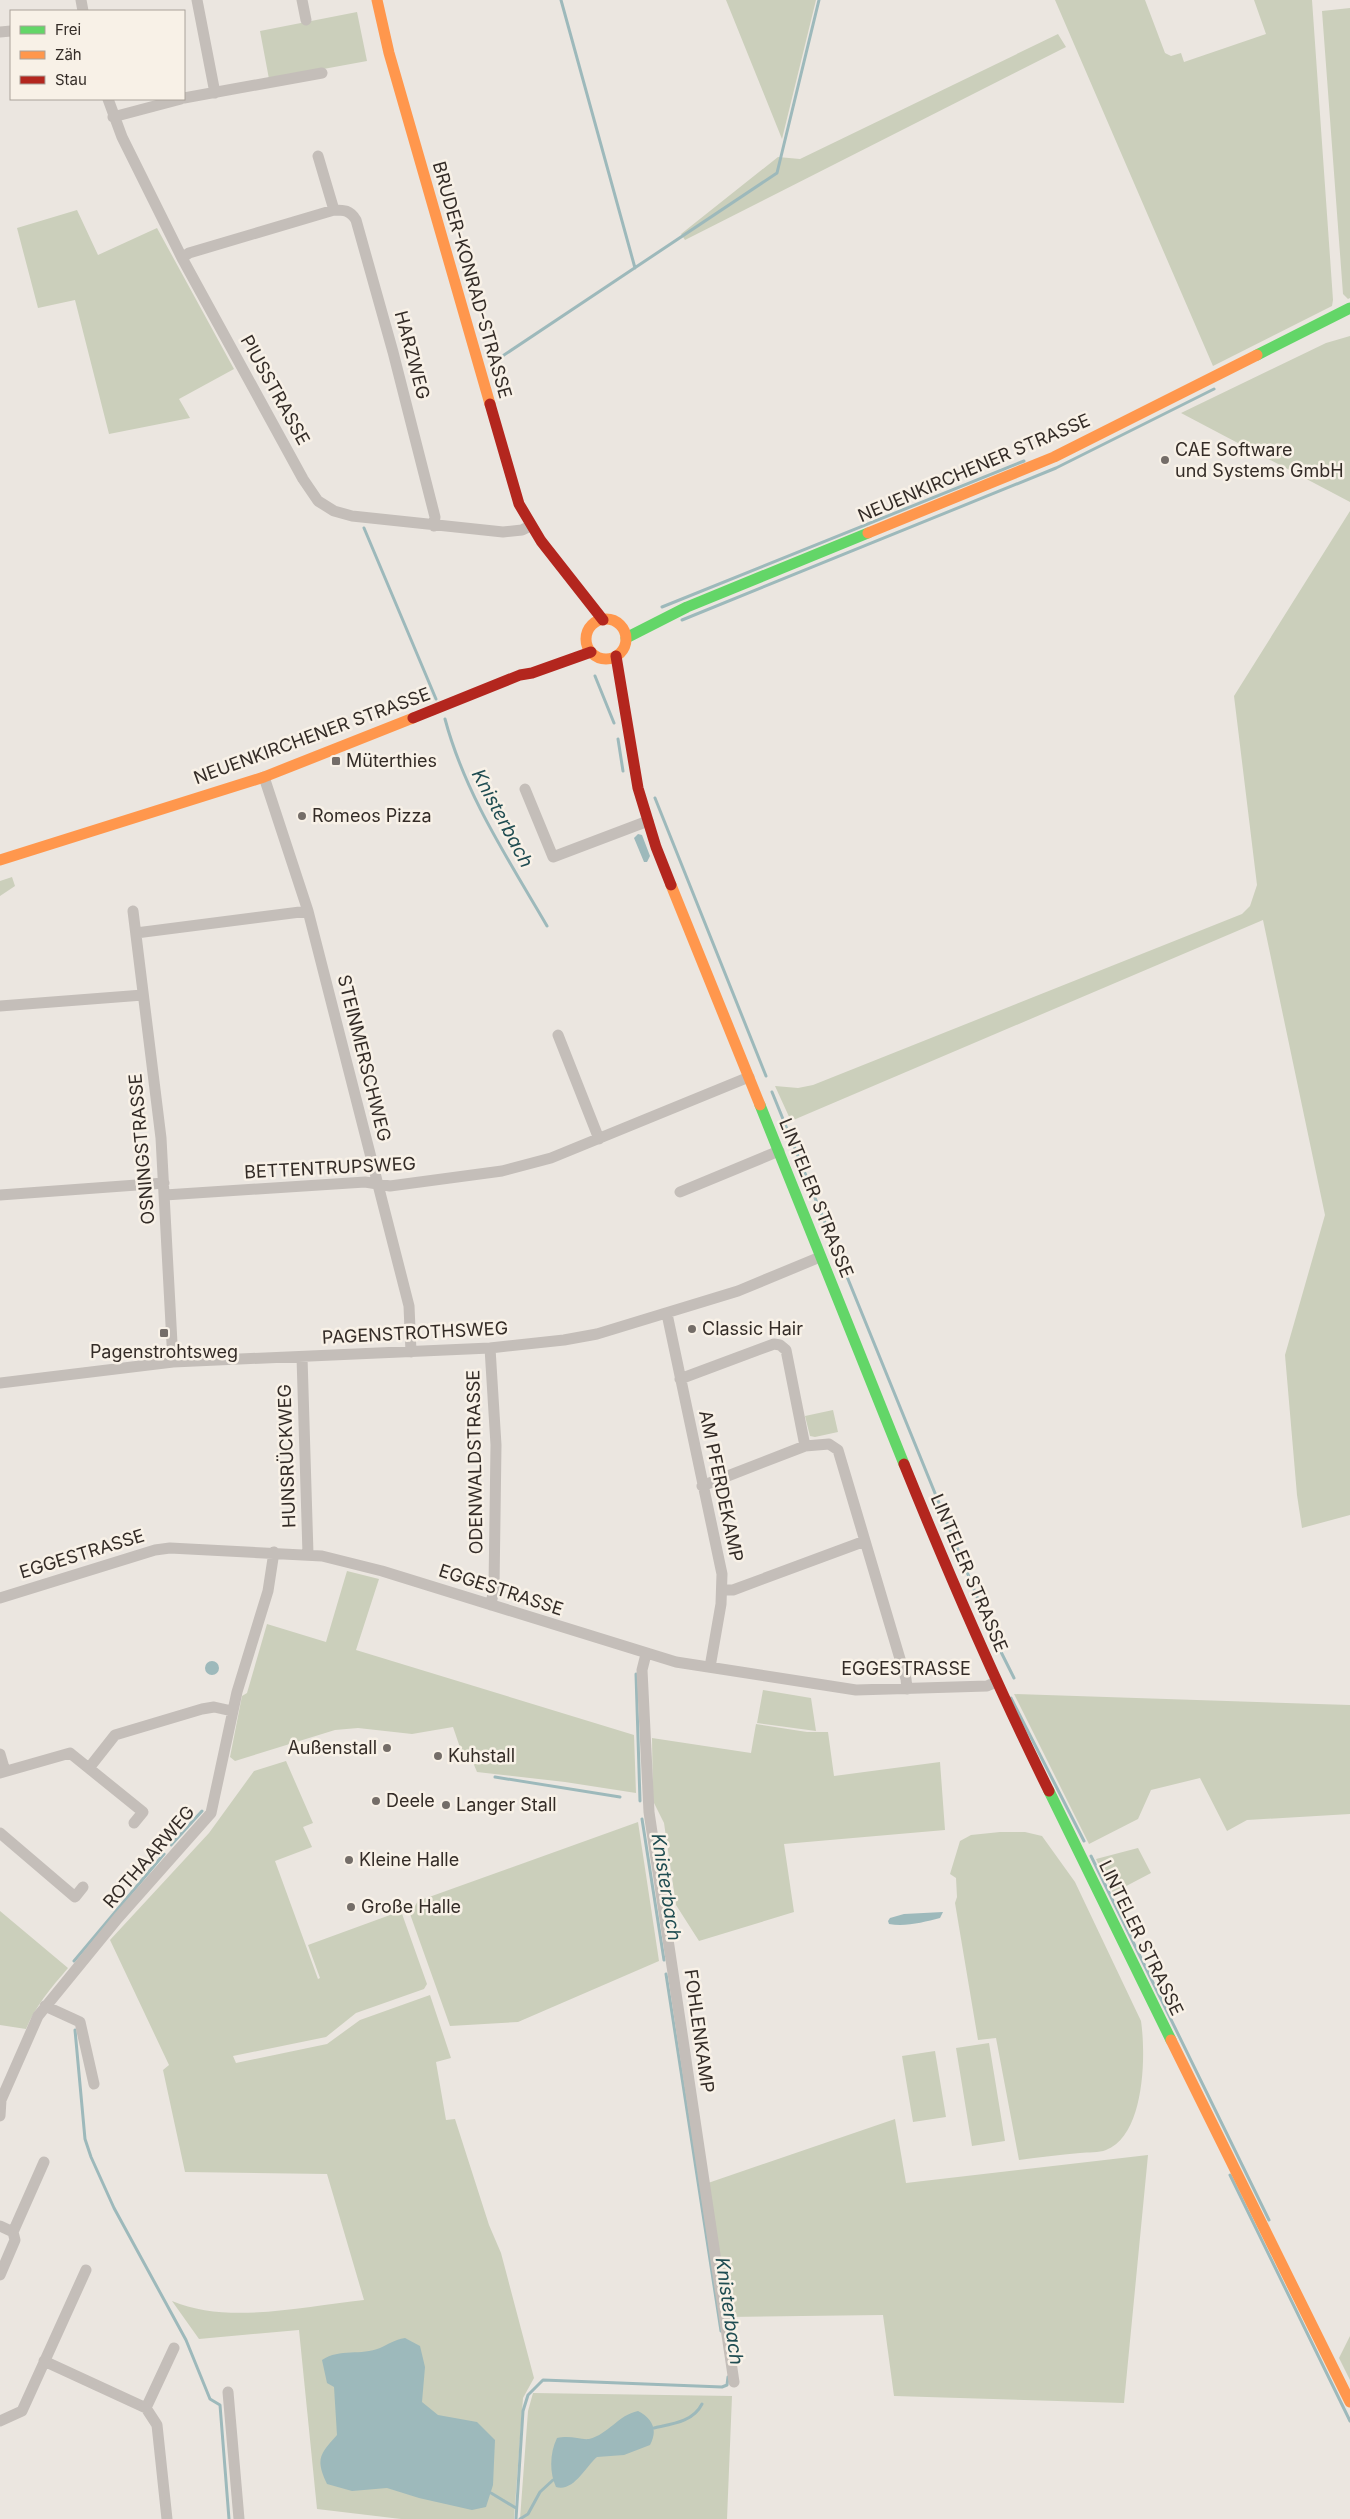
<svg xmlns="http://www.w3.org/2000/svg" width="1350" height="2519" font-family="Inter,sans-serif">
<rect width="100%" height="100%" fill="#ebe6e0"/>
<path fill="#cbcfbb" d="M 726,0 L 816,0 L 782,139 Z
M 1055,0 L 1145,0 L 1165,53 L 1171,56 L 1181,53 L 1184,62 L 1266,34 L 1254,0 L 1312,0 L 1333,300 L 1332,306 L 1213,366 Z
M 1350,8 L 1350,298 L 1348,299 L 1343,294 L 1322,11 Z
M 357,12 L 367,61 L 269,79 L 260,31 Z
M 1058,34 L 1066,47 L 685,240 L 681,234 L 778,157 L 800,159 Z
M 77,210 L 98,255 L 157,228 L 234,369 L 179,399 L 190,418 L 109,434 L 75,300 L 38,308 L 17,228 Z
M 1350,336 L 1350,502 L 1181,413 L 1326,343 Z
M 1350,511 L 1350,1515 L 1302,1528 L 1297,1495 L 1285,1355 L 1325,1215 L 1263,920 L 791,1121 L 775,1086 L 798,1088 L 813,1085 L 1242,914 L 1250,906 L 1257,885 L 1234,696 Z
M 12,877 L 15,886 L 0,896 L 0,881 Z
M 833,1410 L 838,1432 L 815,1437 L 810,1436 L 805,1416 Z
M 347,1571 L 379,1579 L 356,1650 L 634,1735 L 636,1793 L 565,1782 L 477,1772 L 472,1760 L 465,1762 L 453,1727 L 412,1734 L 358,1728 L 335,1730 L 235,1761 L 230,1757 L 242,1696 L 247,1693 L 267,1624 L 326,1642 Z
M 763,1690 L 811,1698 L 816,1731 L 757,1723 Z
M 1014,1694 L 1350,1705 L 1350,1814 L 1247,1820 L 1227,1831 L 1200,1778 L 1151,1790 L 1138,1819 L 1089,1844 Z
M 756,1724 L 807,1732 L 828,1732 L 834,1776 L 940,1762 L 945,1830 L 784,1844 L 794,1912 L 699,1941 L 676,1905 L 664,1823 L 653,1801 L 652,1738 L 751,1753 Z
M 286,1761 L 313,1823 L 303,1827 L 312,1847 L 275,1861 L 318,1979 L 320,1978 L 308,1945 L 401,1911 L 427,1984 L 424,1989 L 356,2013 L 326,2037 L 233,2056 L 236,2063 L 327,2044 L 360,2020 L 430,1995 L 451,2058 L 436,2062 L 446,2120 L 455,2119 L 489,2225 L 501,2253 L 534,2378 L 523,2398 L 514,2519 L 401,2519 L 317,2509 L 299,2330 L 199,2339 L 172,2301 C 228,2325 304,2306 364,2300 L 327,2174 L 185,2172 L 163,2070 L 169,2065 L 110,1940 L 209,1833 L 254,1771 Z
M 638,1822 L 659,1961 L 518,2022 L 450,2026 L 410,1914 L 418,1901 Z
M 1000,1832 L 1025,1832 L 1042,1836 L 1075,1882 L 1141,2021 C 1146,2055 1145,2135 1106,2150 C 1099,2153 1088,2152 1080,2153 C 1059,2155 1039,2157 1019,2160 L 996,2038 L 978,2040 L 955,1903 L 957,1897 L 956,1878 L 950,1874 L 960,1841 L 971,1835 Z
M 1138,1848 L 1151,1873 L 1113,1893 L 1096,1859 Z
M 0,1911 L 68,1968 C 51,1988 36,2005 26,2029 L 0,2025 Z
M 989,2043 L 1005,2141 L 972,2146 L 956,2048 Z
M 935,2051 L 946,2117 L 913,2122 L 902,2056 Z
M 895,2119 L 906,2183 L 1148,2155 L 1124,2403 L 894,2396 L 883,2315 L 727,2317 L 708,2183 Z
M 1350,2336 L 1350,2380 L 1339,2358 Z
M 533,2393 L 732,2396 L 727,2519 L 520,2519 L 528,2411 Z"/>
<path fill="#9db9bb" d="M 638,834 L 642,835 L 650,856 L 647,862 L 644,862 L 634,838 Z
M205 1668a7 7 0 1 1 14 0a7 7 0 1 1-14 0Z
M 943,1912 L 940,1918 C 924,1922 906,1927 889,1924 L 888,1921 L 890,1918 L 904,1914 Z
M 405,2338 L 420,2346 L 425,2367 L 422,2402 L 438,2415 L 477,2422 L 495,2440 L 493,2485 L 486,2507 L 472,2510 L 419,2498 L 387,2488 L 352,2491 L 327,2484 C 315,2459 320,2454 337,2435 L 334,2387 L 327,2383 L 322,2360 C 340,2348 361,2356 380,2348 C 389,2344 394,2340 405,2338 Z
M 638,2411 C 653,2419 658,2430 650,2445 L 624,2455 L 597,2457 C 585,2467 574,2492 556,2487 C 549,2472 550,2452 557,2438 C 571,2435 580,2440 589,2439 C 609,2434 618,2415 638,2411 Z"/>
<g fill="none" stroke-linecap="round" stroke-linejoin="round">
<path stroke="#9db9bb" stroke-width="3" d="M 561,0 L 635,268
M 492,363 L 777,173 L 819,0
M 364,528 L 436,699
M 662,607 L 1024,461
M 682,620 L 1056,468 L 1214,389
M 595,676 L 614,723
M 445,719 C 465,794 508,859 547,926
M 618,739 L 623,771
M 655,798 L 766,1076
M 772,1092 L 993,1636 L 1014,1678
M 636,1674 L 640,1801
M 1011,1698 L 1084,1841
M 495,1777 L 620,1797
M 642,1819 L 664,1960
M 171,1845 L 202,1811
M 1091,1856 L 1269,2220
M 74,1961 L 164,1854
M 666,1974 L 721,2331
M 75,2030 L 85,2139 L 91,2157 L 114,2208 L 186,2340 L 210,2399 L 220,2405 L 229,2519
M 1230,2175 L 1350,2421
M 654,2428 C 672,2424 693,2422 702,2404
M 491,2493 L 516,2508
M 516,2519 L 523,2411 L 528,2395 L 543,2380 L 722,2387 L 727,2385 L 728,2377
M 520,2519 L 528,2514 L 540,2492 L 553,2480"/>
<path stroke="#c4beb9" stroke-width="11" d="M 81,0 L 83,11
M 197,0 L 215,93
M 302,0 L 306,20
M 0,32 L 11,31
M 184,98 L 322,73
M 108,99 L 122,137 L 182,258 L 303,479 L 318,501 L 334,511 L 352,516 L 503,532 L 522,530 L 530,526
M 113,117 L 181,99
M 318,156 L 334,210
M 182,258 L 189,253 L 334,210 C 344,210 350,210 356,220 L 393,352 L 435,517 L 434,526
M 264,777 L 308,911 L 409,1306 L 411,1352
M 525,789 L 553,857 L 648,821
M 133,911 L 161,1138 L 173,1362
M 136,933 L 308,911
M 0,1006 L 143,995
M 558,1035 L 599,1139
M 680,1192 L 779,1151
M 0,1195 L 164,1183
M 165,1195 L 365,1182 L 390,1186 L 502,1171 L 551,1158 L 749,1077
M 667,1314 L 722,1574 L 721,1604 L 710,1667
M 490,1348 L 496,1445 L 494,1587 L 491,1605
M 302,1357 L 308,1554
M 680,1379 L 774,1344 L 780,1345 L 786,1350 L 805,1446
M 0,1383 L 173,1362 L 490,1348 L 564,1340 L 597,1334 L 738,1291 L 820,1257
M 702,1486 L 805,1446 L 829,1444 L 838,1450 L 906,1679 L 907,1689
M 722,1590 L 733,1590 L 865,1541
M 0,1598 L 155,1550 L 170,1548 L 322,1556 L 382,1571 L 676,1662 L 856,1690 L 987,1686 L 996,1682
M 646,1654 L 642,1670 L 649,1812 L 734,2382
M 0,1754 L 5,1771
M 89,1768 L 115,1735 L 202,1709 L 214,1707 L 232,1711
M 0,1773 L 70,1753 L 143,1812 L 134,1823
M 0,1833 L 75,1897 L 83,1887
M 45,2006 L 80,2022 L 94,2084
M 0,2116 L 1,2100 L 38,2016 L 118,1918 L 211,1813 L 237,1692 L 268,1591 L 274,1552
M 0,2226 L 13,2232
M 0,2275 L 15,2240 L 13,2232 L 44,2162
M 44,2361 L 146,2408 L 157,2425 L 167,2519
M 228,2392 L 239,2519
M 146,2408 L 174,2348
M 0,2421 L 22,2411 L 86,2270"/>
<path stroke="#63d668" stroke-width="11" d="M 1257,355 L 1350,308
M 626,638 L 687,607 L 868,533
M 760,1105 L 904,1464
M 1049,1791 L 1171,2040"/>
<path stroke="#ff974d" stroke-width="11" d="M 377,0 L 389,53 L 490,404
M 868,533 L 1054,457 L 1257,355
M586 639a20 20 0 1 1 40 0a20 20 0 1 1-40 0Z
M 0,860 L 264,777 L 413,718
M 671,885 L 760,1105
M 1171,2040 L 1350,2402"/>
<path stroke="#b3261e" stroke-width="11" d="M 490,404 L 519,504 L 541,541 L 603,620
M 616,656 L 638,788 L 656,847 L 671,885
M 413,718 L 520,675 L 532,673 L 591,652
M 904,1464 C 949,1575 996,1684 1049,1791"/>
</g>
<g fill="#746d68" stroke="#f8f1e7" stroke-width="2">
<circle cx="1165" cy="460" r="5"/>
<rect x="331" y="756" width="10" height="10" rx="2.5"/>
<circle cx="302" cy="816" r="5"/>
<circle cx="692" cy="1329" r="5"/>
<rect x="159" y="1328" width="10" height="10" rx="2.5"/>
<circle cx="387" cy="1748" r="5"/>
<circle cx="438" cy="1756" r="5"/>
<circle cx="376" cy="1801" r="5"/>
<circle cx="446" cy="1805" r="5"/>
<circle cx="349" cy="1860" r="5"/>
<circle cx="351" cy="1907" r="5"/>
</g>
<g text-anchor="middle" stroke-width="5" stroke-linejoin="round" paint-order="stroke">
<g font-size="18" fill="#342c27" stroke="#f8f1e7">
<text transform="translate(472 280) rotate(74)" y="6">BRUDER-KONRAD-STRASSE</text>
<text transform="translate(412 355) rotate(75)" y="6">HARZWEG</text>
<text transform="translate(275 390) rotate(61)" y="6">PIUSSTRASSE</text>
<text transform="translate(974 468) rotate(-23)" y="6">NEUENKIRCHENER STRASSE</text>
<text transform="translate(312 736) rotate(-20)" y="6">NEUENKIRCHENER STRASSE</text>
<text transform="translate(364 1058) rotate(76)" y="6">STEINMERSCHWEG</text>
<text transform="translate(142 1149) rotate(-95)" y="6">OSNINGSTRASSE</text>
<text transform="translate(330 1168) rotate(-3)" y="6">BETTENTRUPSWEG</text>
<text transform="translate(816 1198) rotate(68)" y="6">LINTELER STRASSE</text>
<text transform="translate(415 1333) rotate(-3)" y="6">PAGENSTROTHSWEG</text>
<text transform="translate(287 1456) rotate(-92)" y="6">HUNSRÜCKWEG</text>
<text transform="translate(475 1462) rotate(-91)" y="6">ODENWALDSTRASSE</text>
<text transform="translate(721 1486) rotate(78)" y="6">AM PFERDEKAMP</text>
<text transform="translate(82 1554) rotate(-17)" y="6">EGGESTRASSE</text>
<text transform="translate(969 1573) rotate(67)" y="6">LINTELER STRASSE</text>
<text transform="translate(501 1590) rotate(18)" y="6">EGGESTRASSE</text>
<text x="906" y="1675">EGGESTRASSE</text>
<text transform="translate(149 1857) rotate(-49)" y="6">ROTHAARWEG</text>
<text transform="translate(1141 1938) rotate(64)" y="6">LINTELER STRASSE</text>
<text transform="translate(699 2031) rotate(82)" y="6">FOHLENKAMP</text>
</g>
<g font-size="18" fill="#342c27" stroke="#f8f1e7" text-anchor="start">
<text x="1175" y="456">CAE Software<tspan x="1175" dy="21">und Systems GmbH</tspan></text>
<text x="346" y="767">Müterthies</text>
<text x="312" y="822">Romeos Pizza</text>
<text x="702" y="1335">Classic Hair</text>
<text x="164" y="1358" text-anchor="middle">Pagenstrohtsweg</text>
<text x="377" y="1754" text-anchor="end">Außenstall</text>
<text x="448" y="1762">Kuhstall</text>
<text x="386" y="1807">Deele</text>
<text x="456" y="1811">Langer Stall</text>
<text x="359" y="1866">Kleine Halle</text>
<text x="361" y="1913">Große Halle</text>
</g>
<g font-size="19" font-style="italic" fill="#204d52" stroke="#f8f1e7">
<text transform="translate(503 818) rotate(62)" y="7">Knisterbach</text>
<text transform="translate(667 1887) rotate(81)" y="7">Knisterbach</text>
<text transform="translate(730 2311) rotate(82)" y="7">Knisterbach</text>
</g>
</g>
<rect x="10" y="10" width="175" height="90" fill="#f8f1e7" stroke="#aaa29a"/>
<rect x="20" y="26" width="25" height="8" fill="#63d668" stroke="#aaa29a"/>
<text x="55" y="35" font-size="15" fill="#342c27">Frei</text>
<rect x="20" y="51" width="25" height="8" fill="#ff974d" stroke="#aaa29a"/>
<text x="55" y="60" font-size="15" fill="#342c27">Zäh</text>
<rect x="20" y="76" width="25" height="8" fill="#b3261e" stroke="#aaa29a"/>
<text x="55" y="85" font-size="15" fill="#342c27">Stau</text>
</svg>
